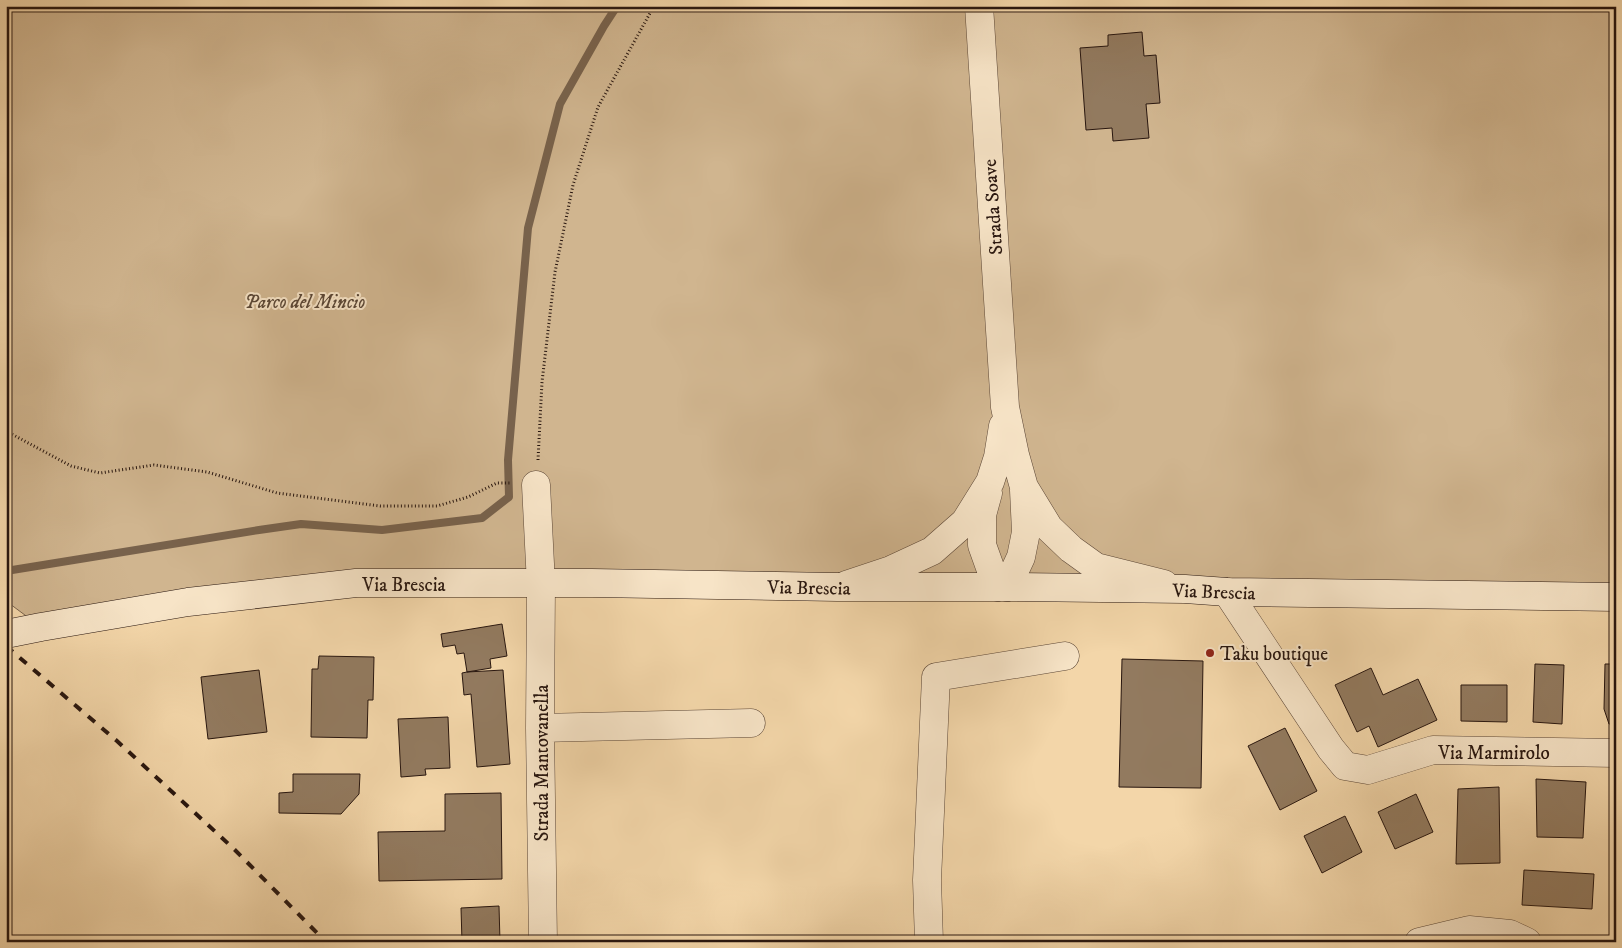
<svg xmlns="http://www.w3.org/2000/svg" width="1622" height="948" font-family="'IM FELL DW Pica',serif">
<rect width="100%" height="100%" fill="#f3d6a9"/>
<filter id="stains"><feTurbulence type="fractalNoise" baseFrequency=".004" numOctaves="4"/><feColorMatrix values="0 0 0 0 .2 0 0 0 0 .09 0 0 0 0 .02 0 0 0 .5 -.17"/></filter>
<radialGradient id="worn" r=".72"><stop offset=".6" stop-color="#630" stop-opacity="0"/><stop offset="1" stop-color="#630" stop-opacity=".3"/></radialGradient>
<path fill="#d0b58f" stroke="#7c664f" d="M 6,6 L 1616,6 L 1616,596 L 425,583 L 41,627 L 6,601 Z"/>
<g fill="none" stroke-linecap="round" stroke-linejoin="round">
<path stroke="#78624c" stroke-width="8" d="M 6,571 L 259,530 L 301,524 L 382,530 L 482,518 L 509,497 L 508,460 L 528,228 L 560,104 L 604,26 L 617,6"/>
</g>
<path fill="#927a5f" stroke="#28160f" d="M 1142,32 L 1144,56 L 1156,55 L 1160,103 L 1146,104 L 1149,138 L 1113,141 L 1112,128 L 1086,130 L 1080,48 L 1108,46 L 1108,35 Z
M 502,624 L 507,656 L 490,659 L 491,668 L 467,672 L 464,653 L 457,654 L 455,645 L 443,647 L 441,634 Z
M 319,656 L 374,657 L 373,700 L 368,700 L 367,738 L 311,737 L 312,669 L 318,669 Z
M 1122,659 L 1203,661 L 1201,788 L 1119,787 Z
M 1535,664 L 1564,665 L 1562,724 L 1533,722 Z
M 1605,664 L 1616,664 L 1616,724 L 1609,724 L 1604,709 Z
M 1371,668 L 1383,695 L 1418,679 L 1437,720 L 1378,747 L 1369,726 L 1357,732 L 1335,685 Z
M 259,670 L 267,732 L 208,739 L 201,677 Z
M 503,670 L 510,764 L 477,767 L 471,694 L 464,695 L 462,673 L 467,672 Z
M 1461,685 L 1507,685 L 1507,722 L 1461,721 Z
M 448,717 L 450,768 L 425,769 L 426,775 L 401,777 L 398,719 Z
M 1285,728 L 1317,791 L 1280,810 L 1248,746 Z
M 293,774 L 360,774 L 359,794 L 341,814 L 279,813 L 279,793 L 293,792 Z
M 1536,779 L 1586,782 L 1583,838 L 1537,837 Z
M 1499,787 L 1500,863 L 1456,864 L 1458,789 Z
M 501,793 L 502,879 L 379,881 L 378,832 L 445,831 L 445,794 Z
M 1416,794 L 1433,832 L 1395,849 L 1378,812 Z
M 1345,816 L 1362,852 L 1322,873 L 1304,836 Z
M 1524,870 L 1594,874 L 1592,909 L 1522,905 Z
M 499,906 L 500,942 L 462,942 L 461,908 Z"/>
<g fill="none" stroke-linecap="round" stroke-linejoin="round">
<defs>
<path id="minor" d="M 979,6 L 1005,407 L 1015,455 L 1024,487 L 1049,528 L 1071,549 L 1096,567 L 1164,584
M 536,485 L 541,584 L 540,728 L 543,942
M 988,493 L 982,515 L 982,545 L 997,587
M 846,585 L 891,570 L 932,551 L 965,522 L 990,482 L 998,457 L 1003,426
M 1007,587 L 1021,557 L 1026,532 L 1024,490
M 1227,592 L 1331,749 L 1345,766 L 1368,770 L 1433,750 L 1616,753
M 540,728 L 751,723
M 929,942 L 927,880 L 936,677 L 1065,656
M 1419,942 L 1469,930 L 1510,934 L 1527,942"/>
<path id="secondary" d="M 6,634 L 41,627 L 188,602 L 356,583 L 592,583 L 837,587 L 1007,587 L 1185,589 L 1227,592 L 1616,597"/>
</defs>
<use href="#minor" stroke="#5b4636" stroke-width="29"/>
<use href="#secondary" stroke="#28160f" stroke-width="29"/>
<path stroke="#28160f" stroke-width="3" stroke-dasharray="1 2.5" stroke-linecap="butt" d="M 6,431 L 71,466 L 100,473 L 154,465 L 207,472 L 277,493 L 380,506 L 437,506 L 468,497 L 497,483 L 510,483
M 538,460 L 542,382 L 555,272 L 573,185 L 598,107 L 654,6"/>
<use href="#minor" stroke="#f7e4c7" stroke-width="28"/>
<use href="#secondary" stroke="#f7e4c7" stroke-width="28"/>
<path stroke="#28160f" stroke-width="4" stroke-dasharray="9 9" stroke-linecap="butt" d="M 6,646 L 117,741 L 234,849 L 326,942"/>
</g>
<circle fill="#8f2418" stroke="#f7e4c7" stroke-width="2" cx="1210" cy="653" r="5"/>
<g text-anchor="middle" stroke-width="4" stroke-linejoin="round" paint-order="stroke">
<g font-size="19" fill="#28160f" stroke="#f7e4c7">
<text transform="translate(992 207) rotate(-94)" y="7">Strada Soave</text>
<text x="404" y="591">Via Brescia</text>
<text transform="translate(809 587) rotate(1)" y="7">Via Brescia</text>
<text transform="translate(1214 591) rotate(2)" y="7">Via Brescia</text>
<text x="1494" y="759">Via Marmirolo</text>
<text transform="translate(541 763) rotate(-90)" y="7">Strada Mantovanella</text>
</g>
<g font-size="19" font-style="italic" fill="#5a4635" stroke="#f7e4c7">
<text x="305" y="308">Parco del Mincio</text>
</g>
<g font-size="19" fill="#28160f" stroke="#f7e4c7" text-anchor="start">
<text x="1220" y="660">Taku boutique</text>
</g>
</g>
<rect width="1622" height="948" fill="none" stroke="#f3d6a9" stroke-width="25"/>
<rect x="8" y="8" width="1607" height="933" fill="none" stroke="#28160f" stroke-width="2.5"/>
<rect x="12" y="12" width="1597" height="923" fill="none" stroke="#28160f"/>
<rect width="100%" height="100%" filter="url(#stains)"/>
<rect width="100%" height="100%" fill="url(#worn)"/>
</svg>
